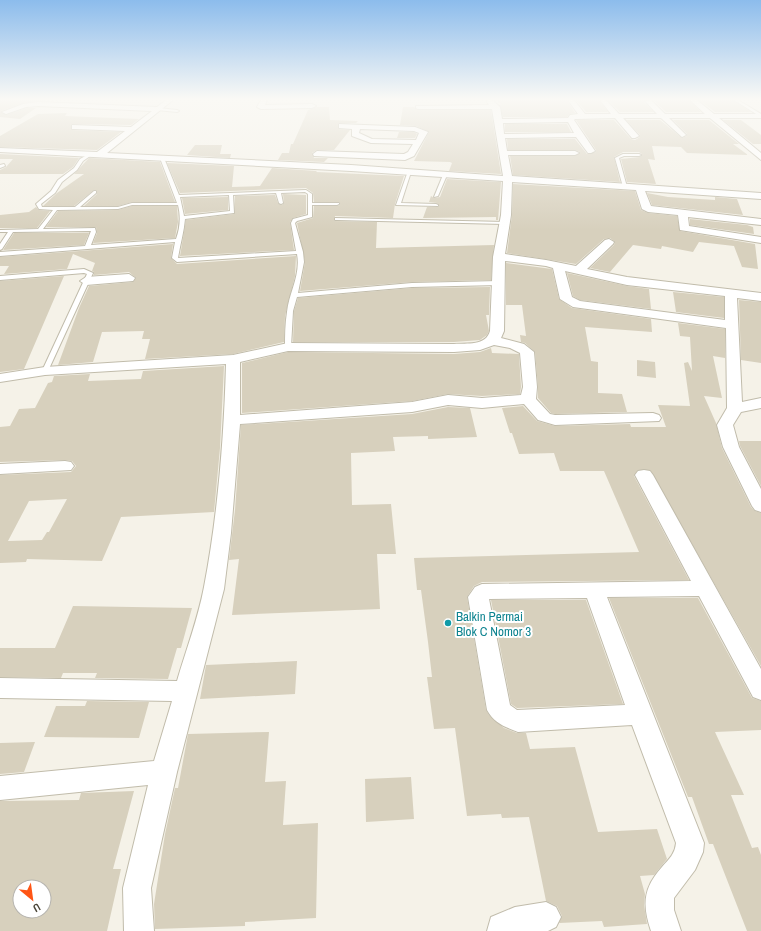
<svg xmlns="http://www.w3.org/2000/svg" width="761" height="931" font-family="'Archivo Narrow',sans-serif">
<rect width="100%" height="100%" fill="#f5f2e8"/>
<path fill="#d7d0bd" fill-rule="evenodd" d="M 0,100 L 47,100 L 23,103 L 1,111 L 6,115 L 26,108 L 36,108 L 20,119 L 0,117 Z
M 496,100 L 567,100 L 575,113 L 570,114 L 567,117 L 503,117 L 499,105 L 501,104 Z
M 576,100 L 599,100 L 608,112 L 586,112 Z
M 608,100 L 645,100 L 644,102 L 654,112 L 620,112 Z
M 653,100 L 689,100 L 701,112 L 666,112 Z
M 699,100 L 733,100 L 751,112 L 715,112 Z
M 317,107 L 329,107 L 330,120 L 358,121 L 356,123 L 338,123 L 338,129 L 350,130 L 334,150 L 317,150 L 312,153 L 314,158 L 328,158 L 324,162 L 278,160 L 282,153 L 289,153 L 291,144 L 293,144 L 308,110 Z
M 403,107 L 414,107 L 418,110 L 491,110 L 501,174 L 449,171 L 452,163 L 450,162 L 414,161 L 429,132 L 416,126 L 400,125 Z
M 67,113 L 65,116 L 139,119 L 131,125 L 71,124 L 72,130 L 121,132 L 97,150 L 0,147 L 0,136 L 38,114 Z
M 576,120 L 614,120 L 631,139 L 635,140 L 640,137 L 640,135 L 626,120 L 660,120 L 682,138 L 687,136 L 687,134 L 673,120 L 709,120 L 739,144 L 733,144 L 748,155 L 687,153 L 681,147 L 652,146 L 655,160 L 648,159 L 656,184 L 627,182 L 621,159 L 640,157 L 642,154 L 639,152 L 623,152 L 614,157 L 620,182 L 513,175 L 510,156 L 575,156 L 580,152 L 575,150 L 508,150 L 507,139 L 575,139 L 587,154 L 596,152 L 596,150 Z
M 723,120 L 741,120 L 761,135 L 761,144 L 753,144 Z
M 505,124 L 567,124 L 571,132 L 505,132 Z
M 399,132 L 414,132 L 417,134 L 415,138 L 397,138 Z
M 195,145 L 222,145 L 220,154 L 231,154 L 230,158 L 187,155 Z
M 0,154 L 79,158 L 73,167 L 63,174 L 0,174 L 0,170 L 6,167 L 13,159 L 0,159 Z
M 89,158 L 160,162 L 175,202 L 132,202 L 118,206 L 84,206 L 97,194 L 97,190 L 94,190 L 74,206 L 43,206 L 57,193 L 84,174 L 74,174 Z
M 167,163 L 234,166 L 232,187 L 260,186 L 272,168 L 317,171 L 316,172 L 404,176 L 395,204 L 393,218 L 335,216 L 334,221 L 377,222 L 376,248 L 494,245 L 491,280 L 412,282 L 300,291 L 305,262 L 297,223 L 313,218 L 314,206 L 337,206 L 340,205 L 340,202 L 314,202 L 313,193 L 306,188 L 180,193 Z
M 447,179 L 501,182 L 498,220 L 496,220 L 496,217 L 423,218 L 427,207 L 439,207 L 437,203 L 429,202 L 431,196 L 434,198 L 440,197 Z
M 513,184 L 635,191 L 641,210 L 648,213 L 677,216 L 680,231 L 755,244 L 758,269 L 742,267 L 734,246 L 699,242 L 693,252 L 662,246 L 661,249 L 633,245 L 610,272 L 590,268 L 614,245 L 615,242 L 610,238 L 604,239 L 576,264 L 507,253 L 512,215 Z
M 647,193 L 668,197 L 715,200 L 715,197 L 737,199 L 743,215 L 652,205 Z
M 283,194 L 306,195 L 306,214 L 293,218 L 290,222 L 294,250 L 180,256 L 186,220 L 234,214 L 235,196 L 275,195 L 278,203 L 282,205 L 284,203 Z
M 228,197 L 228,210 L 185,214 L 182,198 Z
M 132,206 L 177,206 L 178,222 L 175,238 L 93,243 L 97,233 L 96,227 L 46,227 L 58,211 L 118,210 Z
M 36,207 L 39,210 L 50,211 L 37,228 L 0,228 L 0,215 L 29,212 Z
M 690,219 L 747,225 L 753,227 L 754,234 L 690,225 Z
M 14,233 L 89,233 L 84,245 L 3,250 Z
M 173,244 L 171,258 L 177,264 L 296,256 L 295,276 L 285,316 L 284,342 L 233,354 L 145,359 L 150,339 L 142,339 L 144,331 L 102,332 L 93,362 L 58,365 L 79,308 L 89,286 L 133,282 L 136,278 L 129,272 L 94,275 L 94,272 L 92,271 L 95,263 L 73,254 L 67,269 L 4,274 L 9,266 L 0,266 L 0,257 Z
M 506,263 L 552,269 L 559,299 L 572,308 L 651,319 L 652,332 L 585,327 L 591,361 L 598,362 L 598,393 L 622,394 L 627,412 L 555,414 L 551,413 L 538,398 L 538,387 L 535,352 L 525,343 L 521,342 L 520,335 L 526,336 L 522,305 L 506,305 Z
M 567,273 L 627,286 L 649,289 L 651,309 L 580,300 L 573,296 Z
M 64,276 L 24,369 L 0,372 L 0,281 Z
M 490,287 L 489,315 L 486,315 L 489,331 L 487,335 L 480,340 L 454,342 L 293,342 L 294,311 L 298,298 L 412,288 Z
M 673,292 L 724,297 L 724,318 L 676,312 Z
M 739,300 L 761,302 L 761,363 L 741,360 Z
M 678,323 L 725,329 L 725,358 L 713,356 L 722,398 L 704,396 L 716,423 L 722,448 L 751,507 L 755,511 L 761,513 L 761,666 L 650,470 L 638,470 L 634,476 L 689,580 L 482,582 L 474,586 L 467,597 L 486,710 L 489,715 L 504,728 L 517,733 L 526,733 L 530,749 L 575,747 L 598,832 L 657,829 L 667,859 L 654,875 L 640,876 L 645,894 L 644,905 L 647,924 L 604,927 L 602,921 L 559,923 L 562,916 L 557,906 L 546,901 L 529,817 L 502,818 L 501,814 L 467,816 L 455,728 L 434,729 L 427,677 L 432,677 L 428,642 L 421,590 L 417,590 L 414,558 L 639,552 L 604,471 L 560,471 L 554,453 L 519,454 L 512,433 L 510,433 L 502,408 L 523,406 L 537,421 L 555,426 L 630,424 L 631,427 L 666,427 L 658,405 L 690,406 L 684,363 L 688,362 L 692,371 L 690,337 L 680,336 Z
M 491,348 L 492,353 L 519,354 L 521,387 L 520,394 L 482,396 L 448,394 L 412,401 L 242,413 L 242,363 L 288,352 L 454,354 L 480,352 Z
M 637,360 L 655,362 L 656,378 L 637,376 Z
M 224,366 L 220,448 L 214,512 L 121,517 L 102,561 L 27,559 L 26,562 L 0,563 L 0,475 L 71,472 L 76,466 L 72,461 L 65,460 L 0,462 L 0,427 L 10,426 L 19,409 L 35,408 L 48,383 L 52,382 L 54,376 L 90,374 L 88,381 L 141,379 L 143,371 ZM 67,499 L 49,532 L 47,532 L 42,540 L 8,541 L 29,501 Z
M 448,407 L 470,408 L 477,437 L 428,439 L 428,436 L 393,437 L 395,451 L 351,453 L 352,505 L 391,504 L 396,554 L 377,554 L 380,609 L 232,615 L 239,559 L 229,560 L 235,510 L 241,425 L 412,414 Z
M 739,441 L 761,441 L 761,486 L 740,446 Z
M 609,598 L 698,598 L 752,698 L 761,701 L 761,730 L 715,732 L 744,795 L 731,795 L 752,848 L 758,847 L 761,855 L 761,931 L 747,931 L 713,844 L 709,844 L 692,797 L 688,797 Z
M 491,600 L 586,600 L 623,704 L 517,708 L 511,704 Z
M 73,606 L 192,608 L 181,648 L 177,648 L 168,679 L 95,678 L 97,673 L 63,673 L 61,678 L 0,677 L 0,648 L 55,648 Z
M 297,661 L 295,694 L 200,699 L 206,665 Z
M 87,701 L 149,702 L 139,738 L 44,737 L 56,706 L 85,706 Z
M 269,732 L 265,782 L 286,781 L 283,825 L 318,823 L 316,918 L 245,922 L 245,926 L 155,929 L 154,904 L 165,834 L 175,788 L 178,788 L 188,734 Z
M 35,742 L 24,772 L 0,774 L 0,743 Z
M 411,777 L 414,819 L 366,822 L 365,779 Z
M 134,791 L 113,869 L 121,869 L 107,931 L 0,931 L 0,801 L 79,800 L 81,793 ZM 20,887 L 44,887 L 44,911 L 20,911 Z"/>
<g fill="none" stroke-linecap="round" stroke-linejoin="round">
<defs>
<path id="service" d="M 734,100 L 738,100 L 761,114 L 761,117 Z
M 158,108 L 177,110 L 179,111 L 177,112 L 157,110 Z
M 89,154 L 90,156 L 83,161 L 77,170 L 62,182 L 55,193 L 41,204 L 42,207 L 75,207 L 94,191 L 96,191 L 96,193 L 80,207 L 118,207 L 132,203 L 177,203 L 160,158 L 162,157 L 164,158 L 179,195 L 306,190 L 312,194 L 312,203 L 339,203 L 339,204 L 337,205 L 312,205 L 312,217 L 297,221 L 295,223 L 303,252 L 304,262 L 298,293 L 412,283 L 499,281 L 502,283 L 499,285 L 412,287 L 297,297 L 293,311 L 291,347 L 288,349 L 285,347 C 285,336 285,324 287,312 C 289,292 301,275 297,254 L 177,262 L 172,258 L 175,242 L 0,256 L 0,252 L 85,246 L 91,231 L 13,232 L 2,249 L 0,250 L 0,244 L 8,232 L 0,232 L 0,230 L 38,229 L 53,210 L 39,209 L 36,204 L 51,191 L 58,180 L 74,168 L 80,159 ZM 305,192 L 308,194 L 308,215 L 293,219 L 291,223 L 296,251 L 178,258 C 180,245 184,232 185,219 L 234,213 L 233,195 L 276,193 L 279,203 L 281,204 L 283,203 L 281,193 ZM 229,195 L 230,211 L 184,216 L 180,197 ZM 132,205 L 178,205 C 181,217 180,228 176,239 L 91,245 L 96,232 L 95,228 L 43,229 L 57,210 L 118,209 Z
M 623,154 L 639,154 L 641,155 L 639,156 L 624,156 L 619,158 L 627,187 L 625,188 L 623,187 L 615,158 Z
M 4,164 L 5,166 L 0,168 L 0,165 Z
M 408,171 L 411,172 L 401,203 L 436,204 L 438,205 L 438,206 L 396,205 Z
M 445,174 L 447,175 L 438,196 L 434,197 L 443,175 Z
M 335,218 L 505,222 L 507,223 L 505,224 L 337,220 L 335,220 Z
M 84,269 L 93,273 L 48,371 L 45,373 L 43,372 L 42,371 L 87,274 L 84,273 L 0,280 L 0,276 Z"/>
<path id="minor" d="M 166,100 L 173,100 L 107,153 L 351,165 L 503,176 L 492,109 L 418,109 L 416,108 L 416,106 L 489,105 L 486,100 L 492,100 L 500,107 L 502,119 L 568,118 L 570,115 L 578,114 L 568,100 L 574,100 L 585,114 L 611,114 L 600,100 L 606,100 L 619,114 L 657,114 L 645,101 L 651,100 L 665,114 L 705,114 L 690,100 L 697,100 L 714,114 L 761,114 L 761,118 L 719,118 L 761,153 L 761,160 L 710,118 L 669,118 L 686,135 L 682,137 L 661,118 L 623,118 L 639,136 L 635,138 L 632,138 L 615,118 L 575,119 L 574,120 L 595,151 L 591,153 L 588,153 L 576,137 L 505,138 L 507,151 L 575,151 L 579,153 L 575,155 L 508,155 L 512,176 L 761,193 L 761,199 L 645,191 L 651,206 L 761,219 L 761,225 L 688,217 L 689,226 L 761,237 L 761,243 L 680,230 L 678,215 L 648,212 L 642,209 L 636,190 L 512,182 L 511,215 L 505,254 L 546,260 L 576,266 L 605,240 L 609,239 L 614,242 L 613,244 L 587,269 L 627,277 L 761,293 L 761,301 L 737,298 L 742,402 L 761,398 L 761,408 L 741,412 L 733,425 L 739,447 L 761,489 L 761,512 L 755,510 L 752,506 L 723,447 L 717,425 L 727,408 L 726,328 L 573,307 L 560,299 L 553,268 L 546,266 L 505,261 L 504,331 L 501,338 L 524,344 L 534,352 L 537,387 L 536,399 L 550,414 L 555,415 L 653,413 L 659,415 L 661,418 L 659,421 L 555,425 L 538,420 L 524,404 L 482,408 L 448,405 L 412,412 L 240,424 L 231,533 L 224,589 L 177,772 L 151,888 L 154,931 L 124,931 L 123,888 L 148,785 L 0,800 L 0,776 L 154,761 L 172,701 L 0,698 L 0,678 L 177,681 C 186,650 198,619 204,587 C 218,514 224,438 226,364 L 45,375 L 0,382 L 0,374 L 45,367 L 233,355 L 288,343 L 454,344 C 467,343 486,346 490,331 L 493,257 L 501,215 L 503,181 L 351,171 L 0,152 L 0,148 L 97,152 L 125,131 L 75,129 L 72,129 L 72,125 L 131,127 L 152,111 L 38,106 L 26,107 L 6,114 L 2,112 L 23,104 L 38,102 L 157,107 ZM 568,122 L 574,133 L 504,134 L 503,123 ZM 565,271 L 627,285 L 725,296 L 725,320 L 580,301 L 572,297 ZM 494,345 L 510,348 L 520,353 L 523,387 L 521,395 L 482,398 L 448,395 L 412,402 L 240,415 L 240,362 L 288,351 L 454,352 L 480,350 Z
M 261,100 L 267,100 L 265,105 L 312,104 L 316,106 L 312,108 L 261,109 L 257,107 Z
M 339,124 L 415,127 L 428,132 L 414,156 L 405,160 L 314,156 L 313,154 L 317,151 L 404,154 L 408,152 L 413,144 L 371,143 L 352,136 L 352,129 L 339,128 ZM 360,129 L 414,131 L 419,133 L 416,140 L 372,139 L 359,133 Z
M 129,274 L 135,278 L 133,281 L 86,285 L 80,281 L 86,277 Z
M 65,461 L 71,462 L 74,466 L 71,470 L 0,474 L 0,464 Z
M 644,470 L 650,471 L 653,475 L 761,669 L 761,700 L 753,697 L 699,596 L 607,597 L 704,843 L 703,852 L 695,870 L 674,898 L 674,910 L 681,931 L 651,931 C 642,905 643,888 662,867 C 669,859 675,854 676,843 L 632,725 L 518,732 C 505,727 494,723 487,710 L 468,597 L 475,587 L 482,584 L 691,581 L 635,475 L 638,471 ZM 587,598 L 625,705 L 517,710 L 510,705 L 489,599 Z
M 546,902 L 556,907 L 561,917 L 556,927 L 548,931 L 487,931 L 491,917 L 515,907 Z"/>
</defs>
<use href="#service" stroke="#c1bcab" stroke-width="2"/>
<use href="#minor" stroke="#c1bcab" stroke-width="2"/>
<use href="#service" fill="#fff" fill-rule="evenodd"/>
<use href="#minor" fill="#fff" fill-rule="evenodd"/>
</g>
<linearGradient id="sky" x2="0" y2="1"><stop stop-color="#8cbcec"/><stop offset="0.43" stop-color="#faf9f5"/><stop offset="1" stop-color="#faf9f5" stop-opacity="0"/></linearGradient>
<rect width="761" height="230" fill="url(#sky)"/>
<circle fill="#0f9aa8" stroke="#fff" stroke-width="1.5" cx="448" cy="623" r="4"/>
<g text-anchor="middle" stroke-width="4" stroke-linejoin="round" paint-order="stroke">
<g font-size="13" fill="#0d838f" stroke="#fff" text-anchor="start">
<text x="456" y="621">Balkin Permai<tspan x="456" dy="15">Blok C Nomor 3</tspan></text>
</g>
</g>
<g transform="translate(32 899) rotate(151)"><circle r="19" fill="#ffffff" stroke="#b6b4af"/>
<path d="M0-3L7 15L0 10L-7 15Z" fill="#ff5515"/>
<text y="-6" font-size="11" font-weight="bold" text-anchor="middle" fill="#494437">U</text>
</g>
</svg>
